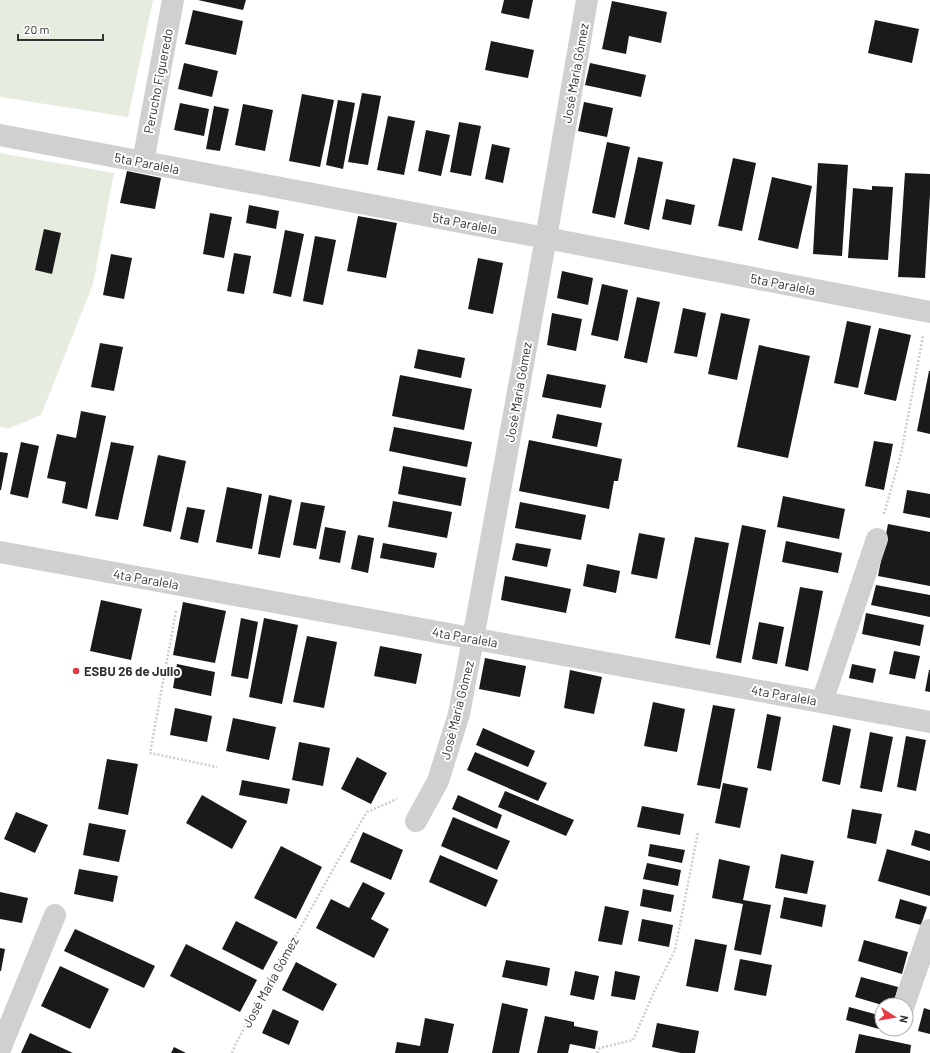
<svg xmlns="http://www.w3.org/2000/svg" width="930" height="1053" font-family="Barlow,sans-serif">
<rect width="100%" height="100%" fill="#fff"/>
<path fill="#e6ecdf" d="M 0,0 L 153,0 L 128,117 L 0,97 Z
M 0,153 L 114,173 L 93,284 L 41,415 L 8,429 L 0,426 Z"/>
<path fill="#1a1a1a" d="M 198,0 L 246,0 L 243,10 Z
M 504,0 L 533,0 L 529,19 L 501,13 Z
M 612,1 L 667,12 L 661,43 L 629,36 L 626,54 L 602,49 Z
M 193,10 L 243,21 L 236,55 L 185,44 Z
M 875,20 L 919,29 L 912,63 L 868,53 Z
M 491,41 L 534,50 L 528,78 L 485,70 Z
M 184,63 L 218,71 L 212,97 L 178,89 Z
M 590,63 L 646,75 L 641,97 L 585,85 Z
M 362,93 L 381,96 L 368,165 L 348,162 Z
M 302,94 L 334,100 L 320,167 L 289,161 Z
M 338,100 L 355,103 L 343,169 L 326,165 Z
M 584,102 L 613,108 L 607,137 L 578,131 Z
M 180,103 L 209,109 L 204,136 L 174,130 Z
M 243,104 L 273,110 L 265,151 L 235,145 Z
M 214,106 L 229,109 L 220,151 L 206,149 Z
M 388,116 L 415,121 L 404,175 L 377,170 Z
M 459,122 L 481,126 L 471,176 L 450,172 Z
M 426,130 L 450,135 L 441,176 L 418,171 Z
M 607,142 L 630,147 L 615,218 L 592,213 Z
M 492,144 L 510,148 L 503,183 L 485,179 Z
M 638,157 L 663,162 L 649,230 L 624,224 Z
M 733,158 L 756,163 L 742,231 L 718,226 Z
M 818,163 L 848,165 L 842,256 L 813,254 Z
M 127,171 L 161,178 L 155,209 L 120,203 Z
M 905,173 L 930,174 L 930,194 L 925,278 L 898,277 Z
M 772,177 L 812,186 L 798,249 L 758,240 Z
M 872,186 L 893,187 L 888,260 L 848,258 L 853,188 L 872,190 Z
M 666,199 L 695,205 L 691,225 L 662,219 Z
M 249,205 L 279,211 L 276,229 L 246,223 Z
M 210,213 L 232,217 L 224,258 L 203,254 Z
M 358,216 L 397,223 L 386,278 L 347,271 Z
M 44,229 L 61,233 L 52,274 L 35,270 Z
M 285,230 L 304,234 L 291,297 L 273,293 Z
M 315,236 L 336,240 L 323,305 L 303,301 Z
M 234,253 L 251,256 L 244,294 L 227,291 Z
M 111,254 L 132,258 L 124,299 L 103,295 Z
M 478,258 L 503,263 L 493,314 L 468,309 Z
M 562,271 L 593,278 L 588,305 L 557,298 Z
M 602,284 L 628,290 L 618,341 L 591,335 Z
M 637,297 L 660,302 L 647,363 L 624,358 Z
M 683,308 L 706,313 L 697,357 L 674,353 Z
M 552,313 L 582,319 L 576,351 L 547,345 Z
M 721,313 L 750,319 L 737,380 L 708,374 Z
M 847,321 L 871,326 L 858,388 L 834,383 Z
M 879,328 L 911,335 L 896,401 L 864,394 Z
M 100,343 L 123,347 L 114,391 L 91,387 Z
M 759,345 L 810,356 L 788,458 L 737,447 Z
M 418,349 L 465,358 L 461,378 L 414,368 Z
M 929,371 L 930,371 L 930,434 L 917,431 Z
M 547,374 L 606,385 L 601,408 L 542,397 Z
M 400,375 L 472,389 L 464,430 L 392,416 Z
M 81,411 L 106,416 L 87,509 L 62,503 L 66,482 L 47,478 L 57,434 L 76,438 Z
M 557,414 L 602,423 L 597,447 L 552,438 Z
M 394,427 L 472,442 L 467,467 L 389,451 Z
M 529,440 L 622,459 L 618,481 L 614,481 L 609,509 L 519,491 Z
M 874,441 L 893,444 L 884,490 L 865,486 Z
M 21,442 L 39,446 L 28,498 L 10,494 Z
M 111,442 L 134,446 L 118,520 L 95,516 Z
M 0,452 L 8,453 L 1,490 L 0,490 Z
M 158,455 L 186,461 L 171,532 L 143,526 Z
M 403,466 L 466,478 L 461,506 L 398,494 Z
M 227,487 L 262,494 L 252,549 L 216,542 Z
M 907,490 L 930,494 L 930,518 L 903,513 Z
M 269,495 L 292,500 L 280,558 L 258,554 Z
M 783,496 L 845,509 L 839,539 L 777,527 Z
M 393,501 L 452,512 L 447,538 L 388,527 Z
M 301,502 L 325,506 L 316,549 L 293,545 Z
M 520,502 L 586,515 L 581,540 L 515,528 Z
M 187,507 L 205,510 L 198,543 L 180,539 Z
M 888,524 L 930,532 L 930,586 L 878,576 Z
M 742,525 L 766,530 L 741,663 L 716,658 Z
M 325,527 L 346,531 L 340,563 L 319,559 Z
M 639,533 L 665,538 L 657,579 L 631,574 Z
M 358,535 L 374,538 L 368,573 L 351,569 Z
M 695,537 L 729,543 L 710,645 L 675,638 Z
M 786,541 L 842,553 L 838,573 L 782,562 Z
M 383,543 L 437,553 L 434,568 L 380,558 Z
M 516,543 L 551,549 L 547,567 L 512,560 Z
M 587,564 L 620,571 L 616,593 L 583,586 Z
M 505,576 L 571,589 L 566,613 L 501,600 Z
M 876,585 L 930,595 L 930,617 L 871,605 Z
M 800,587 L 823,591 L 808,671 L 785,666 Z
M 101,600 L 142,609 L 131,660 L 90,651 Z
M 183,602 L 226,611 L 215,663 L 173,655 Z
M 866,613 L 924,625 L 920,646 L 862,634 Z
M 241,618 L 258,622 L 248,679 L 231,676 Z
M 264,618 L 298,625 L 282,704 L 249,697 Z
M 759,622 L 784,627 L 777,664 L 752,659 Z
M 307,636 L 337,642 L 324,708 L 293,702 Z
M 380,646 L 422,654 L 416,684 L 374,676 Z
M 894,651 L 920,656 L 915,679 L 889,674 Z
M 485,658 L 526,666 L 520,697 L 479,689 Z
M 177,664 L 215,672 L 211,696 L 173,688 Z
M 852,664 L 876,669 L 873,683 L 849,678 Z
M 570,670 L 602,677 L 594,714 L 564,708 Z
M 929,670 L 930,670 L 930,692 L 925,691 Z
M 653,702 L 685,709 L 677,752 L 644,746 Z
M 713,705 L 735,709 L 720,789 L 697,785 Z
M 175,708 L 212,716 L 207,742 L 170,735 Z
M 767,714 L 781,717 L 771,771 L 757,768 Z
M 233,718 L 276,727 L 269,760 L 226,751 Z
M 833,725 L 851,729 L 840,785 L 822,781 Z
M 483,728 L 535,751 L 528,767 L 476,745 Z
M 870,732 L 893,737 L 882,792 L 860,788 Z
M 906,736 L 926,740 L 916,791 L 897,787 Z
M 299,742 L 330,748 L 323,786 L 292,780 Z
M 475,752 L 547,783 L 538,801 L 467,770 Z
M 357,757 L 387,773 L 371,804 L 341,789 Z
M 107,759 L 138,764 L 128,815 L 98,809 Z
M 242,780 L 290,789 L 287,804 L 239,795 Z
M 723,783 L 748,788 L 740,828 L 715,823 Z
M 505,791 L 574,820 L 566,836 L 498,807 Z
M 202,795 L 247,821 L 232,849 L 186,823 Z
M 458,795 L 502,815 L 497,829 L 452,809 Z
M 642,806 L 684,814 L 680,835 L 637,827 Z
M 852,809 L 882,814 L 876,844 L 847,838 Z
M 16,812 L 48,825 L 35,853 L 4,839 Z
M 453,817 L 510,841 L 497,870 L 441,846 Z
M 89,823 L 126,830 L 119,862 L 83,855 Z
M 915,830 L 930,834 L 930,851 L 911,845 Z
M 363,832 L 403,850 L 391,880 L 350,862 Z
M 650,844 L 685,850 L 682,863 L 648,856 Z
M 281,846 L 322,867 L 296,919 L 254,898 Z
M 887,849 L 930,861 L 930,896 L 878,881 Z
M 781,854 L 814,861 L 807,894 L 775,888 Z
M 440,855 L 498,880 L 486,907 L 429,882 Z
M 719,859 L 750,866 L 743,900 L 771,905 L 761,955 L 734,950 L 743,904 L 712,898 Z
M 647,863 L 681,870 L 678,886 L 643,879 Z
M 79,869 L 118,876 L 113,902 L 74,894 Z
M 363,882 L 385,893 L 371,919 L 389,929 L 374,958 L 316,928 L 331,899 L 349,908 Z
M 643,889 L 674,895 L 671,912 L 640,906 Z
M 0,892 L 28,898 L 22,923 L 0,919 Z
M 784,897 L 826,905 L 822,927 L 780,918 Z
M 900,899 L 927,907 L 921,925 L 895,918 Z
M 605,906 L 629,911 L 622,945 L 598,941 Z
M 642,919 L 673,925 L 669,947 L 638,941 Z
M 236,921 L 278,942 L 263,970 L 222,949 Z
M 75,929 L 155,966 L 144,988 L 64,951 Z
M 695,939 L 727,945 L 718,992 L 686,986 Z
M 864,940 L 908,952 L 902,974 L 858,961 Z
M 186,944 L 257,980 L 240,1012 L 170,976 Z
M 0,948 L 5,949 L 1,971 L 0,971 Z
M 740,959 L 772,965 L 766,996 L 734,990 Z
M 506,960 L 550,968 L 547,986 L 502,977 Z
M 296,962 L 337,984 L 323,1011 L 282,990 Z
M 60,966 L 109,989 L 90,1029 L 41,1006 Z
M 575,971 L 599,976 L 594,1000 L 570,995 Z
M 615,971 L 640,976 L 635,1000 L 611,996 Z
M 861,977 L 898,987 L 893,1005 L 882,1005 L 855,997 Z
M 502,1003 L 528,1009 L 519,1053 L 492,1053 Z
M 849,1007 L 882,1016 L 879,1029 L 846,1020 Z
M 924,1008 L 930,1010 L 930,1034 L 918,1031 Z
M 273,1009 L 299,1021 L 289,1045 L 262,1033 Z
M 545,1016 L 574,1022 L 574,1026 L 598,1031 L 595,1049 L 570,1044 L 568,1053 L 537,1053 Z
M 425,1018 L 454,1024 L 448,1053 L 395,1053 L 397,1042 L 420,1046 Z
M 657,1023 L 699,1031 L 695,1053 L 681,1053 L 652,1047 Z
M 30,1033 L 73,1053 L 21,1053 Z
M 859,1034 L 911,1045 L 910,1053 L 855,1053 Z
M 174,1047 L 186,1053 L 171,1053 Z"/>
<g fill="none" stroke-linecap="round" stroke-linejoin="round">
<path stroke="#cdcdcd" stroke-width="2.5" stroke-dasharray="2 2" stroke-linecap="butt" d="M 884,514 L 901,454 L 923,336
M 176,611 L 150,753 L 217,767
M 232,1053 L 236,1043 L 340,857 L 367,812 L 397,799
M 597,1053 L 600,1048 L 633,1040 L 655,990 L 675,950 L 698,832"/>
<path stroke="#d0d0d0" stroke-width="22" d="M 0,135 L 546,238 L 930,312
M 143,162 L 173,0
M 0,552 L 930,722
M 822,702 L 877,539
M 416,821 L 438,781 L 459,714 L 473,639 L 546,238 L 587,0
M 904,1005 L 930,930
M 0,1049 L 55,915"/>
</g>
<circle fill="#e63946" stroke="#fff" stroke-width="1.5" cx="76" cy="671" r="4"/>
<g text-anchor="middle" stroke-width="4" stroke-linejoin="round" paint-order="stroke">
<g font-size="13" fill="#333" stroke="#fff">
<text transform="translate(575 73) rotate(-80)" y="5">José María Gómez</text>
<text transform="translate(158 81) rotate(-79)" y="5">Perucho Figueredo</text>
<text transform="translate(147 163) rotate(11)" y="5">5ta Paralela</text>
<text transform="translate(465 223) rotate(11)" y="5">5ta Paralela</text>
<text transform="translate(783 284) rotate(11)" y="5">5ta Paralela</text>
<text transform="translate(518 392) rotate(-80)" y="5">José María Gómez</text>
<text transform="translate(146 579) rotate(10)" y="5">4ta Paralela</text>
<text transform="translate(465 637) rotate(10)" y="5">4ta Paralela</text>
<text transform="translate(784 695) rotate(10)" y="5">4ta Paralela</text>
<text transform="translate(457 710) rotate(-76)" y="5">José María Gómez</text>
<text transform="translate(270 982) rotate(-61)" y="5">José María Gómez</text>
</g>
<g font-size="13" font-weight="bold" fill="#333" stroke="#fff" text-anchor="start">
<text x="84" y="676">ESBU 26 de Julio</text>
</g>
</g>
<g transform="translate(894 1017) rotate(102)"><circle r="19" fill="#ffffff" stroke="#adadad"/>
<path d="M0-3L7 15L0 10L-7 15Z" fill="#e63946"/>
<text y="-6" font-size="11" font-weight="bold" text-anchor="middle" fill="#333333">N</text>
</g>
<path d="M18 34v6h85v-6" fill="none" stroke="#333333" stroke-width="2"/>
<text x="24" y="34" font-size="12" fill="#333333" stroke="#ffffff" stroke-width="3" paint-order="stroke">20 m</text>
</svg>
